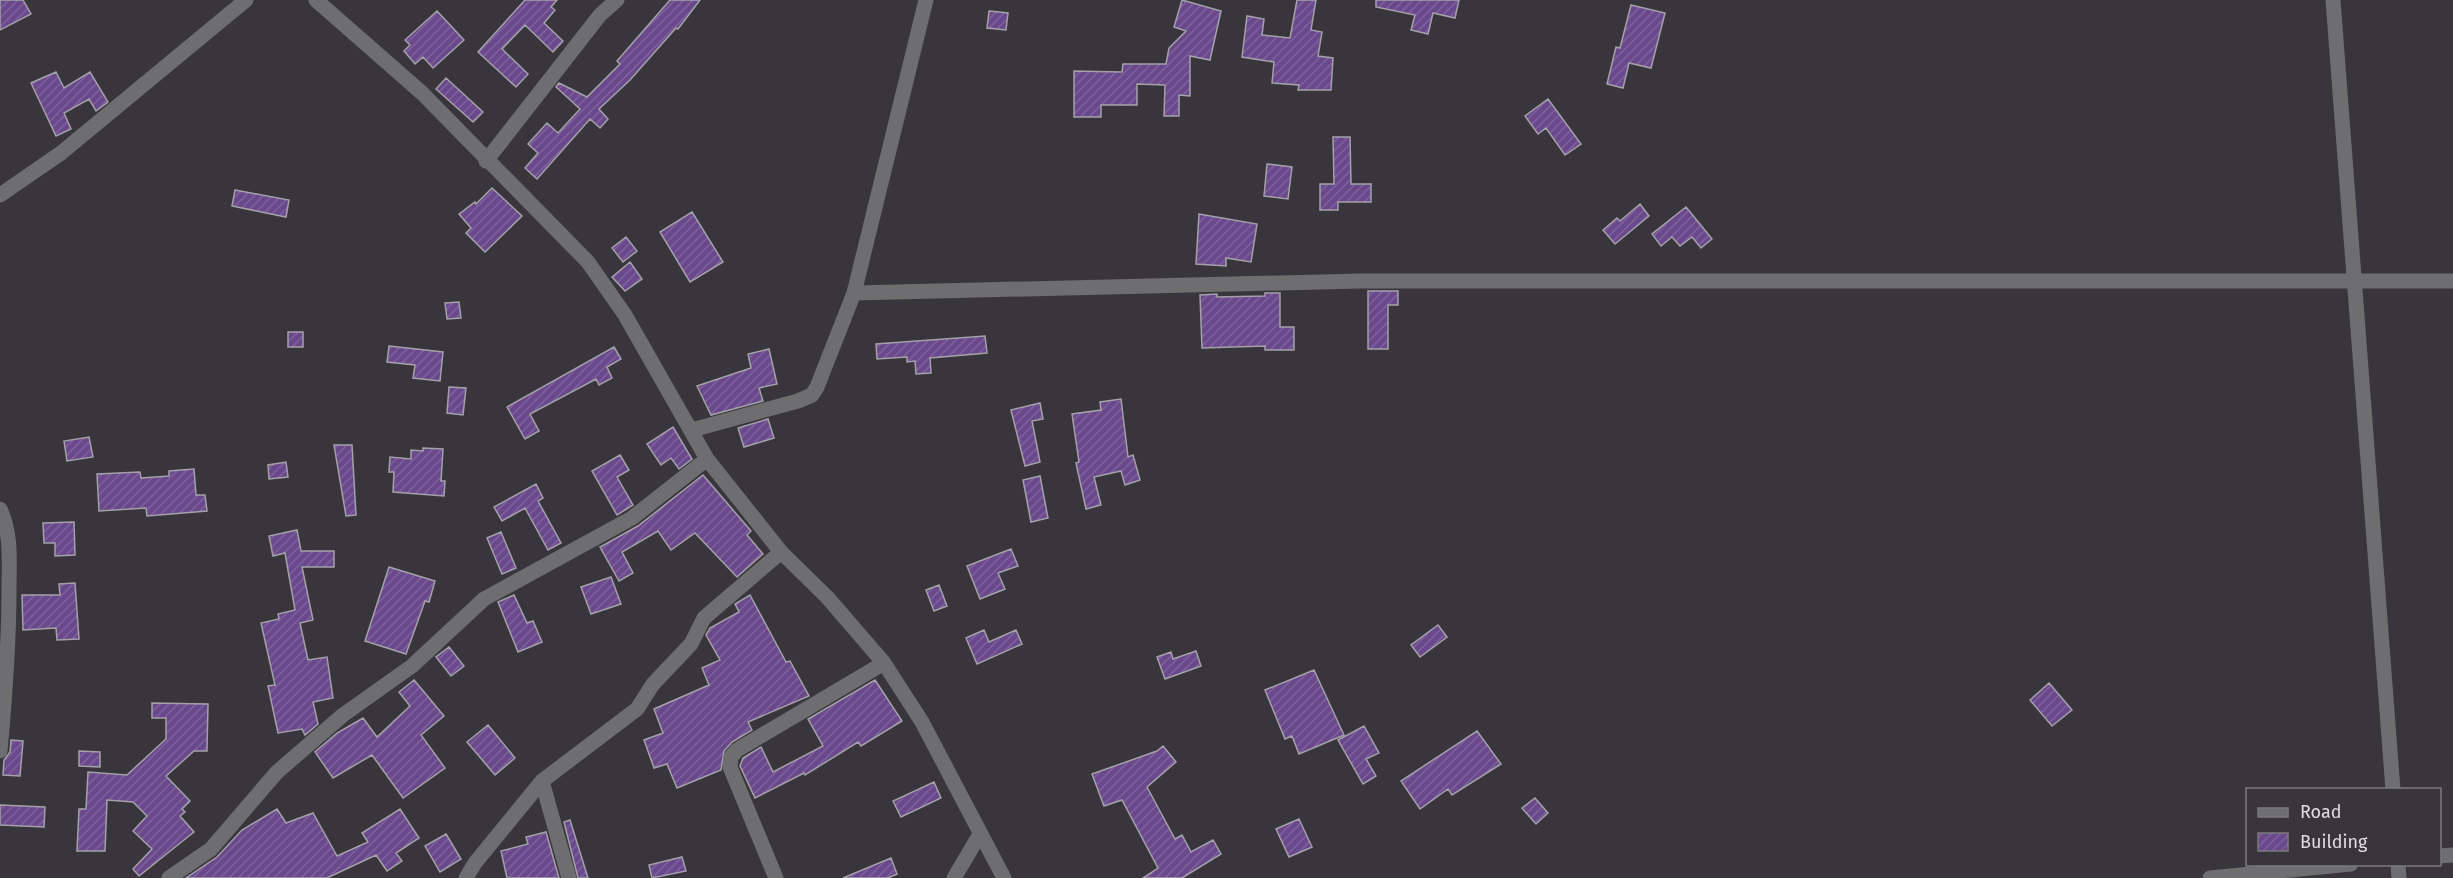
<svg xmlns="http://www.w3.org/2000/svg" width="2453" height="878" font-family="'Fira Sans',sans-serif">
<defs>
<pattern id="building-hatch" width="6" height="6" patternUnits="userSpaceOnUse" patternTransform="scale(1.5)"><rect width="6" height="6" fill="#6a488c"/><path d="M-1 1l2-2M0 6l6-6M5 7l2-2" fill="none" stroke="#7f629c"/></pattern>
</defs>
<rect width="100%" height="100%" fill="#38353c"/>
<path fill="url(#building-hatch)" stroke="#a4a1a9" stroke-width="1.5" d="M 0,0 L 23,0 L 31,14 L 0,30 Z
M 525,0 L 557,0 L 551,7 L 555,10 L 544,23 L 563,41 L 553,52 L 525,25 L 502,49 L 528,74 L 516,87 L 478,52 Z
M 670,0 L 700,0 L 678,29 L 676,28 L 630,80 L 599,109 L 608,119 L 600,128 L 590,119 L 537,179 L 525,168 L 538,153 L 528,144 L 547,123 L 558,133 L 580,109 L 556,87 L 559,83 L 587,97 L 620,64 L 617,61 Z
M 1182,0 L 1221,11 L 1210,60 L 1190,56 L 1190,96 L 1179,95 L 1179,116 L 1164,116 L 1165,85 L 1137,84 L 1137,105 L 1101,105 L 1101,117 L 1074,117 L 1074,71 L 1122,72 L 1123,64 L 1166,64 L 1169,48 L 1186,31 L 1174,27 Z
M 1297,0 L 1316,0 L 1311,30 L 1322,32 L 1318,56 L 1333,58 L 1331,90 L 1298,90 L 1299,85 L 1272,83 L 1274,62 L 1242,57 L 1247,16 L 1264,19 L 1262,35 L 1290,38 Z
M 1376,0 L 1459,0 L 1455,18 L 1433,13 L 1428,34 L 1411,30 L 1415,15 L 1376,7 Z
M 1631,5 L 1665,13 L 1651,68 L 1629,63 L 1623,88 L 1607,84 L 1616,47 L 1620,48 Z
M 437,11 L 464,40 L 433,68 L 423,57 L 415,64 L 404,51 L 410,45 L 405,40 Z
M 989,11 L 1008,13 L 1006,30 L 987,28 Z
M 56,72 L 64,88 L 90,72 L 108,102 L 96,111 L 89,99 L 64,113 L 71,129 L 56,136 L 31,83 Z
M 446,78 L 483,112 L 473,122 L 436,89 Z
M 1548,99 L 1581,144 L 1565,155 L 1546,128 L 1538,134 L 1525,116 Z
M 1333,137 L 1350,137 L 1351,184 L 1371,184 L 1371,202 L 1338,202 L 1338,210 L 1320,210 L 1320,184 L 1334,184 Z
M 1267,164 L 1292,167 L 1288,199 L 1264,196 Z
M 492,188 L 522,216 L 485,252 L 466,233 L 471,228 L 459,214 L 475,202 L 476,204 Z
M 235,190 L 289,200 L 286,217 L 232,206 Z
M 1640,204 L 1649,216 L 1615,244 L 1603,230 L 1617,218 L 1620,221 Z
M 1686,207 L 1712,239 L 1701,248 L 1692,237 L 1680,246 L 1672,237 L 1661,246 L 1652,234 Z
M 692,212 L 723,262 L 690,282 L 660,232 Z
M 1199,214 L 1257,224 L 1251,262 L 1226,258 L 1226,266 L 1196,264 Z
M 626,237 L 637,251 L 623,262 L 612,248 Z
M 630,262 L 642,279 L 625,291 L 612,277 Z
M 1368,291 L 1398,291 L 1398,305 L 1388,305 L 1388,349 L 1368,349 Z
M 1265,293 L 1280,293 L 1280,327 L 1294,327 L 1294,350 L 1265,350 L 1265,346 L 1202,348 L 1200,295 L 1217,294 L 1217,297 L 1265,296 Z
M 459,302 L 461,318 L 447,319 L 445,303 Z
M 288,332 L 303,332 L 303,347 L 288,347 Z
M 985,336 L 987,353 L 930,358 L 931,373 L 916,374 L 915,361 L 907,362 L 907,357 L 877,359 L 876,344 Z
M 389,346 L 443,352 L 440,381 L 413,378 L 415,365 L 387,362 Z
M 614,347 L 621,359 L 607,367 L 612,378 L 599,385 L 596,379 L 530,414 L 539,431 L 525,439 L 507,407 Z
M 769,349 L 777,384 L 759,388 L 763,401 L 711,415 L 697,386 L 751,368 L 748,354 Z
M 449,387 L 466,388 L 463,415 L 447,413 Z
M 1121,399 L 1128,457 L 1133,455 L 1140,480 L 1125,485 L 1121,471 L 1094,477 L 1101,505 L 1086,509 L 1076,463 L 1079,462 L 1072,414 L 1101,410 L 1100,402 Z
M 1040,403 L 1043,419 L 1032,421 L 1040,462 L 1025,466 L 1011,410 Z
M 768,419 L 774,438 L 744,447 L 738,428 Z
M 673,427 L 692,459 L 679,469 L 671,458 L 661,465 L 647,444 Z
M 89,437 L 93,457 L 67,461 L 64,441 Z
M 334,445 L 352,445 L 356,515 L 346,516 Z
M 423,448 L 443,449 L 441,481 L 445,481 L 444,496 L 393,492 L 394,472 L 389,472 L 390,457 L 411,459 L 411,450 L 423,451 Z
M 620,455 L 629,470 L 617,477 L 633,505 L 617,515 L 592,471 Z
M 286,462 L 288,477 L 269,479 L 268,465 Z
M 194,469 L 196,495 L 205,495 L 207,511 L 147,516 L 146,508 L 99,511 L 97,474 L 140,472 L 141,478 L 169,476 L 169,471 Z
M 703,475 L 751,531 L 747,535 L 763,554 L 737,577 L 695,533 L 671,550 L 658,531 L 622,552 L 633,573 L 619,581 L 600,547 L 638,526 Z
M 1040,476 L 1048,518 L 1031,522 L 1023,480 Z
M 536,484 L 543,498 L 538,501 L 561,543 L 548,550 L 525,508 L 502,521 L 494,507 Z
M 74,522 L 75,555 L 55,556 L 55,543 L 44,543 L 43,523 Z
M 297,530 L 301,551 L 334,551 L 334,567 L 302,567 L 313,620 L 300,623 L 308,660 L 327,657 L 333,698 L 313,702 L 318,724 L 305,735 L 302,729 L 278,733 L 268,686 L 275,685 L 261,623 L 279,619 L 278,614 L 295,610 L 285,553 L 273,556 L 269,536 Z
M 501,532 L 516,568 L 502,574 L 487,538 Z
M 1011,549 L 1018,566 L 998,573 L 1005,589 L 980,599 L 967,566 Z
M 389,567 L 435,581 L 429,602 L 425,601 L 406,654 L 365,641 Z
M 611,577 L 621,604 L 591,614 L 581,587 Z
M 75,583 L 79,639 L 57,640 L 56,628 L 23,630 L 22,595 L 60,595 L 59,584 Z
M 939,585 L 947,606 L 934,611 L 926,590 Z
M 514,595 L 527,623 L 533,621 L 542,642 L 518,652 L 498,602 Z
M 750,595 L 786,662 L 790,661 L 809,696 L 748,722 L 752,730 L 732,742 L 724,751 L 721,770 L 677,788 L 667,764 L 654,768 L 644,740 L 663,733 L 654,709 L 709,685 L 702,668 L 720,660 L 706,635 L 710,628 L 739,612 L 735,604 Z
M 1438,625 L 1447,637 L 1420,657 L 1411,645 Z
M 984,630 L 989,642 L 1016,630 L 1022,644 L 977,664 L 966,638 Z
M 449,647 L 464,666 L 451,676 L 436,657 Z
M 1196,651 L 1201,666 L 1165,679 L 1157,657 L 1171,652 L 1173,659 Z
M 1314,670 L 1344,735 L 1299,754 L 1292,736 L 1285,739 L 1265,690 Z
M 414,680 L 444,716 L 421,735 L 445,768 L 403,798 L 372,755 L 333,778 L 315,752 L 337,733 L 363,718 L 377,737 L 410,706 L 399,692 Z
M 875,680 L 902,721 L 861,746 L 858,742 L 805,775 L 804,773 L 755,798 L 740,766 L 743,758 L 761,747 L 773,772 L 823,746 L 808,719 Z
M 2049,683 L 2072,710 L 2052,726 L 2030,700 Z
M 152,703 L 208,704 L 207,751 L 194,751 L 166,776 L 190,801 L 182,809 L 185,812 L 180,816 L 194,832 L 139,876 L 133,869 L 152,849 L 133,831 L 147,816 L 133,802 L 107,800 L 105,851 L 77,851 L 79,809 L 86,809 L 88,772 L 127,775 L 166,739 L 166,718 L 152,718 Z
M 488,725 L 515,758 L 495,775 L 467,742 Z
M 1364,726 L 1379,753 L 1366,759 L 1376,776 L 1363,784 L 1338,740 Z
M 1477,731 L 1501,764 L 1452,795 L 1448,789 L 1420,809 L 1401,781 Z
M 11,740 L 23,741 L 20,776 L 3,775 L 4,760 L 10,752 Z
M 1163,746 L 1176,762 L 1147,787 L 1175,839 L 1182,835 L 1191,852 L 1213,840 L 1221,854 L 1182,878 L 1143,878 L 1158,868 L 1122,800 L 1104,806 L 1092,774 L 1157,751 Z
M 79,751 L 100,752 L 100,767 L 79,766 Z
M 934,782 L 941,798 L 901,817 L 893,801 Z
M 1535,798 L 1548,813 L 1536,824 L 1522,808 Z
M 0,805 L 45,807 L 44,827 L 0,825 Z
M 277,809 L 286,823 L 313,813 L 337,856 L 368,842 L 362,833 L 400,809 L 419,838 L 396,853 L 402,861 L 387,871 L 376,855 L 327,878 L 186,878 L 217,857 L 242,830 Z
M 1299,819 L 1312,847 L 1289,857 L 1276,829 Z
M 570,820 L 588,878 L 578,878 L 564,822 Z
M 546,832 L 559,878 L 507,878 L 501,851 L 528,844 L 526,837 Z
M 446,834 L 461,859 L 440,872 L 425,846 Z
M 682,857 L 686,871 L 652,878 L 649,865 Z
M 891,858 L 897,874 L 888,878 L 843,878 Z"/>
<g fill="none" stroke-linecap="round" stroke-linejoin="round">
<path stroke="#6e6d70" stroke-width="15" d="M 316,0 L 422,93 L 588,262 L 625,315 L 707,459 L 781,552 L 827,597 L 884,663 L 922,722 L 1004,878
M 2333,0 L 2393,790
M 486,161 L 600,15 L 617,0
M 0,195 L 61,153 L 246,0
M 854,293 L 1360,281 L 2453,281
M 692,430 L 798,401 L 812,395 L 817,387 L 854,293 L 926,0
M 0,509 C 12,534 9,563 9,590 C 9,644 5,697 0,751
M 542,781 L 569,878
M 2440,856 L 2453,855
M 2398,864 L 2399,878
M 169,878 L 211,849 L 277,772 L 343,715 L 412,666 L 484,599 L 632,518 L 707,459
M 466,878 L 475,863 L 542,781 L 637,709 L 653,684 L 691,644 L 704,618 L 781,552
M 776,878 L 730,767 L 731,757 L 737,750 L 884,663
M 954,878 L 980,834
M 2210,878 L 2351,864"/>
</g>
<rect x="2246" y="788" width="195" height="78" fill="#38353c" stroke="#7b787e" stroke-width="1.5"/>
<rect x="2258" y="808" width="30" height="9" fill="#6e6d70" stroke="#7b787e" stroke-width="1.5"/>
<text x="2300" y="818" font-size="18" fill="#dfdde2">Road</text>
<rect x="2258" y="833" width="30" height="18" fill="url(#building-hatch)" stroke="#7b787e" stroke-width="1.5"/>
<text x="2300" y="848" font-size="18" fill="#dfdde2">Building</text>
</svg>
